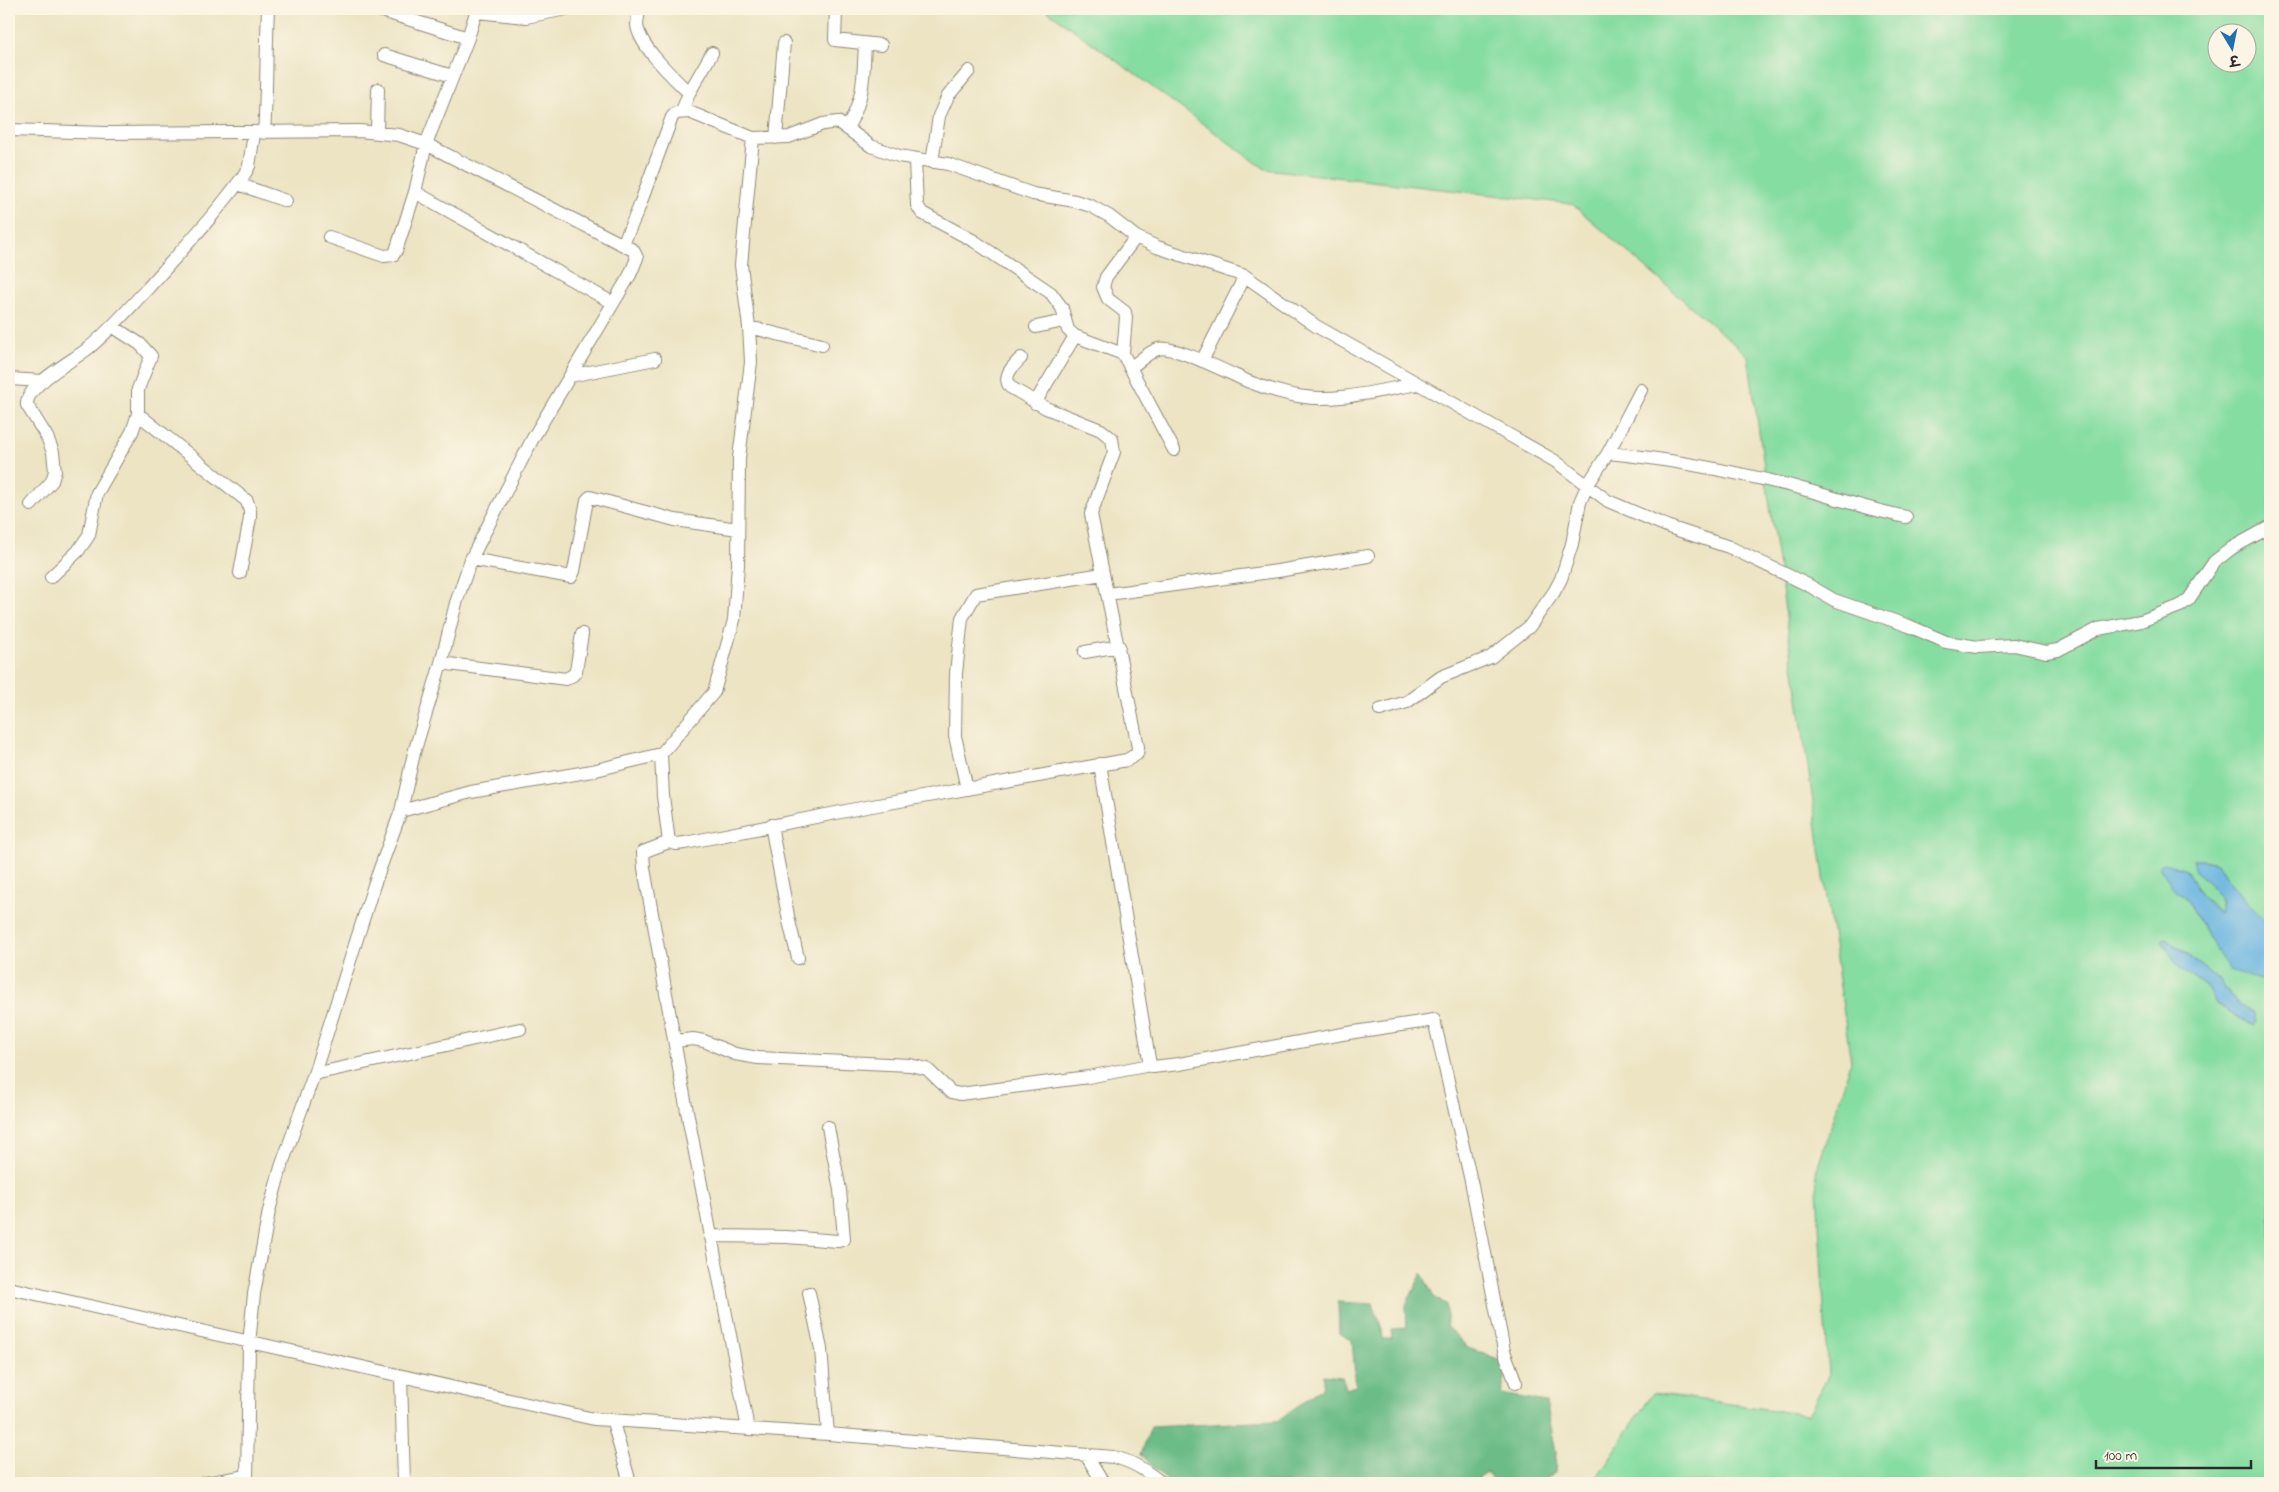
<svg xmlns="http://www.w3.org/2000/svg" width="2279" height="1492" font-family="'Indie Flower','Playpen Sans Deva',sans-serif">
<rect width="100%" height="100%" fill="#fcf5e5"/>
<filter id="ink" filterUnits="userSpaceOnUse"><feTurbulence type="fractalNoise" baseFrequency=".02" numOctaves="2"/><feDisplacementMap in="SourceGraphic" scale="10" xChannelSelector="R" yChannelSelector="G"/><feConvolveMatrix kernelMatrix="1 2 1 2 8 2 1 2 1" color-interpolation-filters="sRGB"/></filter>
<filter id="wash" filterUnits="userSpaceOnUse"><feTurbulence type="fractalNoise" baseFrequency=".0096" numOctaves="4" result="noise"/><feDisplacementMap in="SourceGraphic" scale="20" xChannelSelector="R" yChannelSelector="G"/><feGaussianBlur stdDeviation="1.12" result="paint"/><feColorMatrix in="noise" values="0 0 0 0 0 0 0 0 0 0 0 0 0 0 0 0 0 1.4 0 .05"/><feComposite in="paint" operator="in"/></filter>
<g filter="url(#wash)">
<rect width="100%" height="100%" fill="#ece4c3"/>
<path fill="#85dda1" stroke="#588466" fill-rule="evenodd" d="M 1045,9 L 2270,9 L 2270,918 L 2262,918 L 2227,880 L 2217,863 L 2204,860 L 2192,860 C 2199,883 2223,884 2220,913 L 2201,895 L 2186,870 L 2164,863 L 2176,892 L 2185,897 L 2209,938 L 2261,980 L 2270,983 L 2270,1483 L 1593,1483 L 1653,1393 L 1808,1415 L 1828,1376 L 1816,1172 L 1851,1062 L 1748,356 L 1572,204 L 1265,169 ZM 2216,32 L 2246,32 L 2246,62 L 2216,62 ZM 2166,938 L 2221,981 L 2235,1002 L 2254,1013 L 2254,1026 L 2216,1005 L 2209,989 L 2179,968 L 2162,941 Z"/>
<path fill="#6cbc87" stroke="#4c7459" d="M 1422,1273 L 1434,1298 L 1447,1304 L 1447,1326 L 1468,1348 L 1509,1363 L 1501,1394 L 1546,1402 L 1556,1452 L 1555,1474 L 1538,1483 L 1494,1483 L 1487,1473 L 1471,1483 L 1169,1483 L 1141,1454 L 1151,1427 L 1277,1421 L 1322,1388 L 1324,1375 L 1342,1377 L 1345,1389 L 1356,1386 L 1352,1340 L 1339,1333 L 1338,1302 L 1373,1304 L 1382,1329 L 1383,1339 L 1392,1339 L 1391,1329 L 1407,1328 L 1406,1305 Z"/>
<path fill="#67b4e0" stroke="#497086" d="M 2192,860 L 2204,860 L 2217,863 L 2227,880 L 2262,918 L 2270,918 L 2270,983 L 2229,971 L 2185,897 L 2176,892 L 2159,866 L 2164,863 L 2186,870 L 2201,895 L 2219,913 L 2221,901 L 2208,881 L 2195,871 Z
M 2165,938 L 2221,981 L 2235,1002 L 2254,1013 L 2256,1022 L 2255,1026 L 2216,1005 L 2209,989 L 2179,968 L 2162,940 Z"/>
</g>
<g filter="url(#ink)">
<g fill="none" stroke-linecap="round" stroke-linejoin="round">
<defs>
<path id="minor" d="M 376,9 L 468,38
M 639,9 C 639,14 637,19 637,25 C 639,46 674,78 689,93
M 836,9 L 835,40 L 881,45
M 476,12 L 526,17 L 566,9
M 384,55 L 452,76
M 682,111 L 689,93 L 712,53
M 847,128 C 865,97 863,78 865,44
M 9,130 L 107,133 L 359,131 L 399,135 L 426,144 L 633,250 L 637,258 L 630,275 L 533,438 L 471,559 L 456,603 L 441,663 L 414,753 L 401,811 L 374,885 L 314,1074 L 281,1167 L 269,1211 L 254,1294 L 249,1344 L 247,1483
M 377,132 L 378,89
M 264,133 C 267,92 266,50 268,9
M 753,138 L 741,265 L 749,327 L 751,362 L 739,458 L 738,565 L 734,620 L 714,692 L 661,754 L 663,796 L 669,842 L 676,844 L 685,843 L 861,808 L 1127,760 L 1137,754 L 1138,747 L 1091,514 L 1114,452 L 1112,439 L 1101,430 L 1046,408 L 1010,387 C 1002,376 1013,366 1021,358
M 776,138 L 784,43
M 915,161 L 917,205 L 922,213 L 974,241 L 1051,293 L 1062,308 L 1068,330 L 1075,336 L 1123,354 L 1174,450
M 932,162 L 939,116 L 948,96 L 969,71
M 238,184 L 286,201
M 415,192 L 613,303
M 329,237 L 384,256 L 393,255 L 396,251 L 415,192 L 426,144 L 468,38 L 477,9
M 623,244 L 638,210 L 672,117 L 676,113 L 689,112 L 753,138 L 789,137 L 823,124 L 838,122 L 871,146 L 899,156 L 948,164 L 1033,194 L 1075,201 L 1091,206 L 1109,216 L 1136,237 L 1157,247 L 1245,276 L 1316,326 L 1555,461 L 1608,501 L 1669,527 L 1729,547 L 1808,585 L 1834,600 L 1909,626 L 1946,642 L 1978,647 L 2014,645 L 2046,652 L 2058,650 L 2098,629 L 2141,621 L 2180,606 L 2189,599 L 2214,562 L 2232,548 L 2270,527
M 749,327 L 822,345
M 1036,327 L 1064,321
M 1123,354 L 1126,318 L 1125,312 L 1108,299 L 1103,287 L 1106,277 L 1136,237
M 1202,361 L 1245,276
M 1130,368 C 1139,362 1148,352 1158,349 C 1172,344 1231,374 1247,381 C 1265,388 1285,395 1305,397 C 1338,402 1385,389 1418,384
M 570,376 L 655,359
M 9,379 L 43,381
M 1035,403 L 1075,336
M 138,414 L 247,501 L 250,511 L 250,518 L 240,573
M 1608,453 C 1670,459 1731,471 1792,486 C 1830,496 1867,509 1906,517
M 31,505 L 52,481 L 55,471 L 53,452 L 47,437 L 27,405 C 25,386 72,361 86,350 C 109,332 128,309 148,288 C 181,251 215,215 244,175 L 249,166 L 254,134
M 471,559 L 571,577 L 574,571 L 587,500 L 590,497 L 675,520 L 738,529
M 51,577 L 78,551 L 89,535 L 97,493 L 132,432 L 138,414 L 138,389 L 151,356 L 140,344 L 112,326
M 1108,594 L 1278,571 L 1368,556
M 1085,652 L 1119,646
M 441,663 L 566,679 L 573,675 L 576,671 L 582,634
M 1380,710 L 1407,702 L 1441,677 L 1491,657 L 1529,627 L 1554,592 L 1561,579 L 1572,544 L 1580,502 L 1587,486 L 1608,453 L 1641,390
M 1100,764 L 1150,1065 L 1153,1067 L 1179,1064 L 1348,1033 L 1434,1020 L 1471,1181 L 1504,1351 L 1516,1383
M 967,789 L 955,736 L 956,673 L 962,618 L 976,594 L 1103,574
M 401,811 L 471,792 L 592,771 L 661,754
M 771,825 L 789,921 L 798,958
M 669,842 L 643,852 L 644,868 L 682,1085 L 748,1429
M 675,1041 L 693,1039 L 704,1041 L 735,1054 L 758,1058 L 910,1065 L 927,1069 L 951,1092 L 960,1094 L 1088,1077 L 1150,1065
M 314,1074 L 520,1029
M 710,1236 L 787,1237 L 838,1241 L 844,1239 L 840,1190 L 828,1127
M 9,1288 L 594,1419 L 828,1434 L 1113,1457 C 1133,1461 1146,1471 1162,1483
M 809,1293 L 821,1349 L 828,1434
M 401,1376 L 404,1483
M 613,1422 L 630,1483
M 1086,1455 L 1103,1483
M 205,1483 L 247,1476"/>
</defs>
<use href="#minor" stroke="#8c8877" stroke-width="14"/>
<use href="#minor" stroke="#fff" stroke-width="12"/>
</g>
</g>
<rect width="2279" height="1492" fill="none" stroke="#fcf5e5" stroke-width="30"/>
<g transform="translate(2232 48) rotate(170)"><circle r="24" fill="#fcf5e5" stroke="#a8a49b"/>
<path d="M0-4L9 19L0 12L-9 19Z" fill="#1f6fb2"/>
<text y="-8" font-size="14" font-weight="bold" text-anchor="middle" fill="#2b2b2b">उ</text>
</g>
<path d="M2096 1460v8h155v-8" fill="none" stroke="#2b2b2b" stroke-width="2.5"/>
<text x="2104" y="1460" font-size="15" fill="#2b2b2b" stroke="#fcf5e5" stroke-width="4" paint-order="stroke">100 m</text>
</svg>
